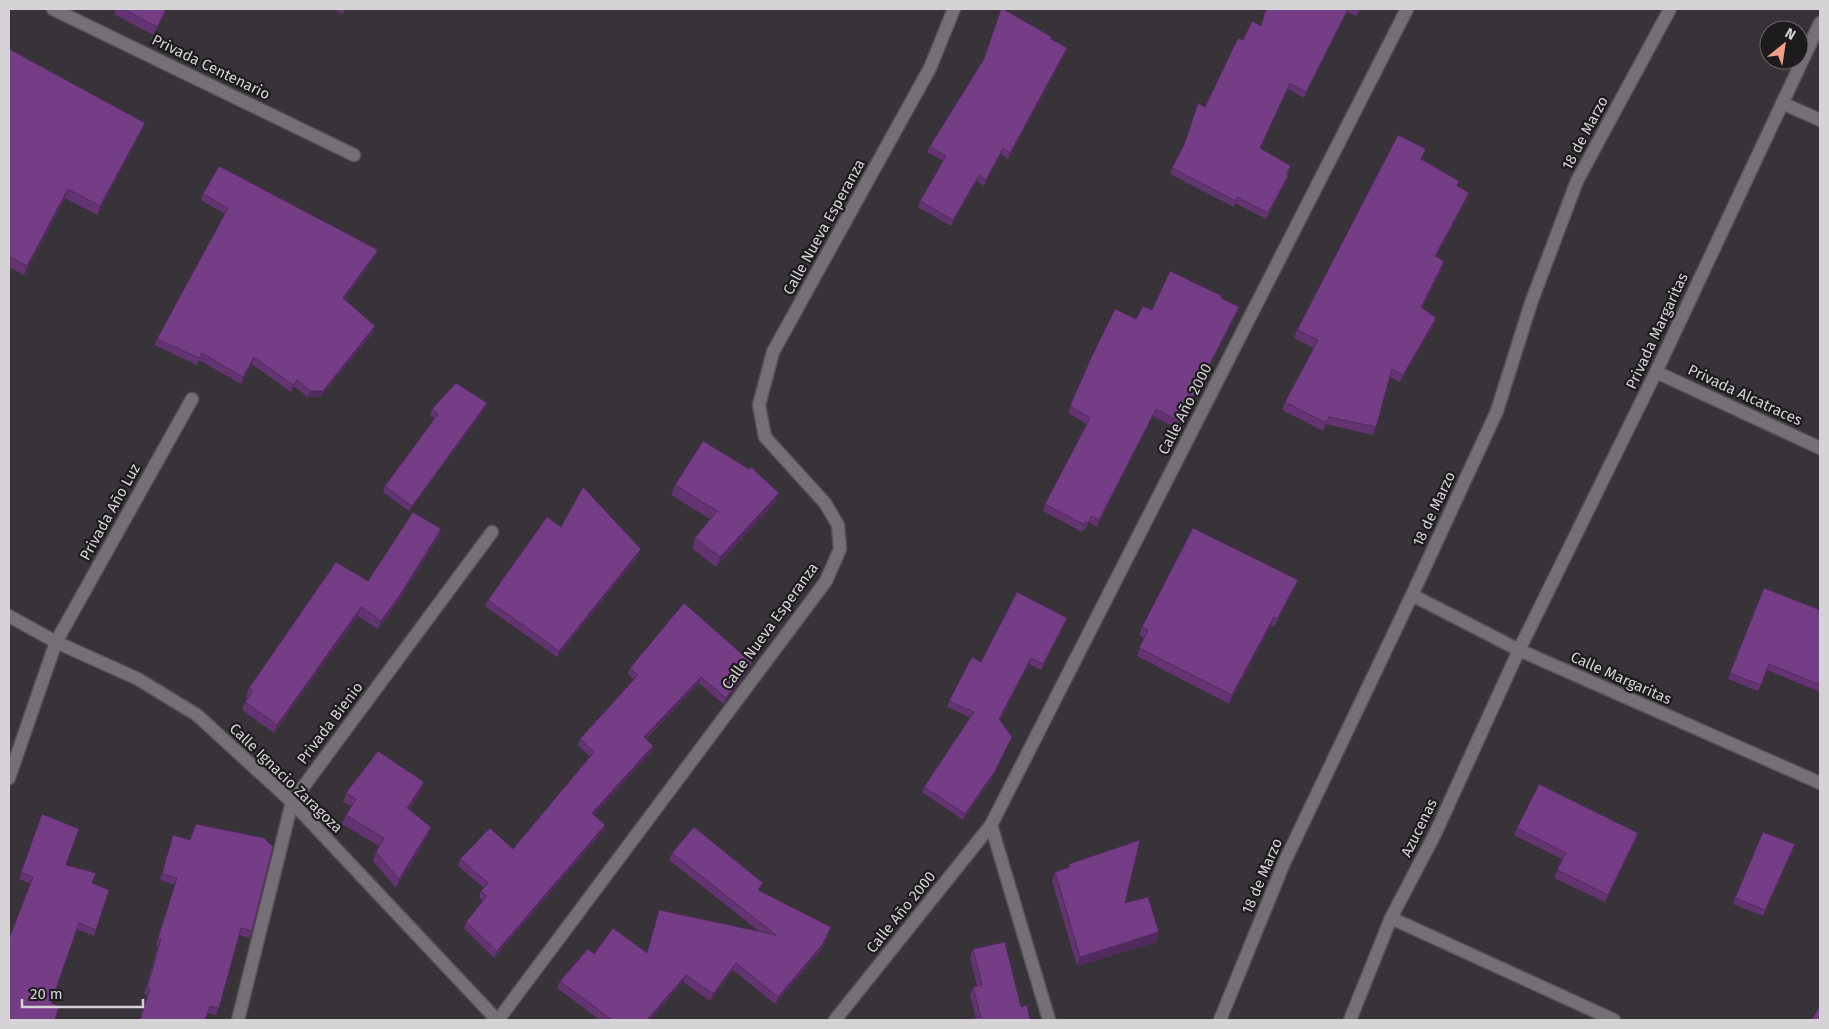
<svg xmlns="http://www.w3.org/2000/svg" width="1829" height="1029" font-family="'Fira Sans',sans-serif">
<rect width="100%" height="100%" fill="#373338"/>
<g fill="none" stroke-linecap="round" stroke-linejoin="round">
<defs>
<path id="street" d="M 53,9 L 354,155
M 1782,103 L 1820,120
M 1656,372 L 1820,448
M 1412,595 L 1519,650 L 1820,783
M 9,616 L 56,642 L 138,679 L 197,715 L 292,802 L 497,1020
M 9,778 L 56,642 L 192,399
M 991,825 L 1049,1020
M 1391,918 L 1614,1020
M 238,1020 L 292,802 L 492,532
M 498,1020 L 826,581 L 840,549 L 838,525 L 825,503 L 765,437 L 759,405 L 773,352 L 930,68 L 954,9
M 835,1020 L 991,825 L 1407,9
M 1220,1020 L 1284,863 L 1412,595 L 1497,411 L 1531,303 L 1577,181 L 1670,9
M 1350,1020 L 1391,918 L 1435,834 L 1519,650 L 1656,372 L 1820,23"/>
</defs>
<use href="#street" stroke="#555256" stroke-width="15"/>
<use href="#street" stroke="#757076" stroke-width="12"/>
</g>
<path fill="#643472" d="M 116,9 L 168,9 L 153,35 L 114,14 Z
M 333,9 L 345,9 L 343,14 Z
M 1266,9 L 1360,9 L 1356,16 L 1347,12 L 1304,98 L 1288,89 L 1260,149 L 1289,172 L 1287,175 L 1288,176 L 1286,182 L 1266,219 L 1235,203 L 1234,207 L 1170,174 L 1172,168 L 1243,40 L 1261,26 Z
M 1051,39 L 1067,48 L 1065,54 L 1008,159 L 1001,154 L 984,186 L 977,181 L 951,226 L 918,207 L 920,201 L 943,161 L 927,152 L 930,146 Z
M 9,49 L 141,132 L 97,215 L 65,198 L 24,275 L 9,267 Z
M 1422,160 L 1457,186 L 1469,193 L 1466,201 L 1436,257 L 1442,269 L 1422,308 L 1436,318 L 1433,326 L 1400,382 L 1390,377 L 1373,435 L 1326,424 L 1323,431 L 1282,410 L 1285,402 L 1314,348 L 1294,338 L 1297,330 Z
M 203,194 L 376,256 L 345,299 L 373,333 L 320,397 L 307,397 L 294,386 L 291,392 L 252,364 L 241,384 L 199,360 L 197,365 L 154,345 L 157,339 L 225,214 L 201,200 Z
M 1221,298 L 1239,307 L 1237,313 L 1179,424 L 1174,421 L 1172,426 L 1153,416 L 1097,527 L 1089,522 L 1085,530 L 1084,529 L 1082,532 L 1043,511 L 1045,504 L 1087,424 L 1068,413 L 1070,406 L 1136,319 L 1152,310 Z
M 487,403 L 485,409 L 409,511 L 383,492 L 385,486 L 435,419 L 430,415 L 432,409 Z
M 675,485 L 775,503 L 716,567 L 692,548 L 695,538 L 710,519 L 671,495 Z
M 561,527 L 639,555 L 557,657 L 485,606 L 488,600 Z
M 441,529 L 438,538 L 397,603 L 378,629 L 358,616 L 274,733 L 242,710 L 245,702 L 248,698 L 246,696 L 249,688 L 368,581 Z
M 1298,580 L 1295,588 L 1274,627 L 1271,625 L 1229,704 L 1137,656 L 1144,638 L 1139,635 L 1142,627 Z
M 1764,588 L 1820,610 L 1820,692 L 1767,670 L 1758,691 L 1728,679 Z
M 1067,618 L 1065,624 L 1041,670 L 1029,664 L 1000,720 L 1009,743 L 993,777 L 963,820 L 922,792 L 924,787 L 970,717 L 947,707 L 949,701 L 981,662 Z
M 630,668 L 749,670 L 723,704 L 699,683 L 646,739 L 653,746 L 651,752 L 594,815 L 605,825 L 603,831 L 494,958 L 464,928 L 466,922 L 483,901 L 479,897 L 481,891 L 484,888 L 458,866 L 460,859 L 513,849 L 590,757 L 578,745 L 580,739 L 634,680 L 628,674 Z
M 421,791 L 409,810 L 428,836 L 396,888 L 373,861 L 376,852 L 379,846 L 342,824 L 346,815 L 351,806 L 343,802 L 346,793 Z
M 42,814 L 66,865 L 92,883 L 109,890 L 94,936 L 77,929 L 51,1003 L 9,1020 L 31,884 L 19,879 Z
M 1517,828 L 1638,833 L 1636,840 L 1605,902 L 1554,878 L 1562,859 L 1514,835 Z
M 173,835 L 252,931 L 250,938 L 239,935 L 216,1015 L 208,1013 L 205,1020 L 140,1020 L 147,995 L 144,994 L 158,946 L 156,945 L 175,885 L 160,880 Z
M 1793,850 L 1763,916 L 1733,904 L 1735,898 Z
M 672,853 L 760,891 L 828,935 L 820,952 L 775,1004 L 733,970 L 710,1001 L 683,982 L 650,1020 L 600,1020 L 557,988 L 560,981 L 594,954 L 647,953 L 659,910 L 760,932 L 669,860 Z
M 1069,864 L 1125,903 L 1159,932 L 1156,942 L 1077,966 L 1052,881 L 1055,872 L 1068,868 Z
M 973,949 L 1021,1007 L 976,1018 L 970,996 L 973,987 L 977,986 L 970,958 Z"/>
<path fill="#512b5d" d="M 166,9 L 168,9 L 153,35 Z
M 1348,9 L 1347,12 L 1304,98 L 1306,92 Z
M 1067,48 L 1065,54 L 1008,159 L 1010,153 Z
M 1290,83 L 1288,89 L 1257,154 L 1260,148 Z
M 145,123 L 141,132 L 97,215 L 100,206 Z
M 1003,148 L 1001,154 L 984,186 L 986,180 Z
M 979,175 L 977,181 L 951,226 L 953,220 Z
M 1288,176 L 1286,182 L 1266,219 L 1268,213 Z
M 68,189 L 65,198 L 24,275 L 27,266 Z
M 1469,193 L 1466,201 L 1432,264 L 1435,256 Z
M 378,250 L 376,256 L 341,305 L 343,298 Z
M 1444,261 L 1442,269 L 1418,315 L 1421,307 Z
M 1239,307 L 1237,313 L 1179,424 L 1182,418 Z
M 1436,318 L 1433,326 L 1400,382 L 1403,375 Z
M 375,326 L 373,333 L 320,397 L 307,397 L 310,391 Z
M 254,357 L 252,364 L 241,384 L 243,377 Z
M 297,380 L 291,392 L 293,385 Z
M 487,403 L 485,409 L 409,511 L 412,506 Z
M 1156,409 L 1153,416 L 1097,527 L 1099,520 Z
M 779,493 L 775,503 L 716,567 L 720,557 Z
M 441,529 L 438,538 L 397,603 L 378,629 L 381,621 Z
M 641,549 L 639,555 L 557,657 L 559,651 Z
M 1298,580 L 1295,588 L 1274,627 L 1277,619 Z
M 361,607 L 358,616 L 274,733 L 277,725 Z
M 1274,617 L 1271,625 L 1229,704 L 1232,695 Z
M 1067,618 L 1065,624 L 1041,670 L 1043,664 Z
M 1031,658 L 1029,664 L 997,725 L 999,719 Z
M 752,663 L 749,670 L 723,704 L 726,698 Z
M 701,677 L 699,683 L 641,743 L 644,737 Z
M 1012,737 L 993,777 L 963,820 L 965,814 Z
M 653,746 L 651,752 L 590,820 L 592,813 Z
M 424,782 L 421,791 L 404,817 L 407,808 Z
M 605,825 L 603,831 L 494,958 L 497,951 Z
M 431,827 L 428,836 L 396,888 L 399,879 Z
M 1638,833 L 1636,840 L 1605,902 L 1608,895 Z
M 831,927 L 820,952 L 775,1004 L 778,997 Z
M 1159,932 L 1156,942 L 1077,966 L 1080,957 Z
M 736,963 L 733,970 L 710,1001 L 713,994 Z
M 686,975 L 683,982 L 650,1020 L 647,1020 Z"/>
<path fill="#743d85" stroke="#512b5d" d="M 124,9 L 166,9 L 157,27 Z
M 1001,9 L 1003,9 L 1052,37 L 1051,39 L 1067,48 L 1010,153 L 1003,148 L 986,180 L 979,175 L 953,220 L 920,201 L 946,156 L 930,146 L 984,59 Z
M 1266,9 L 1348,9 L 1306,92 L 1290,83 L 1260,148 L 1291,166 L 1286,174 L 1288,176 L 1268,213 L 1237,197 L 1236,201 L 1172,168 L 1184,145 L 1198,103 L 1205,107 L 1238,38 L 1243,40 L 1252,21 L 1261,26 Z
M 9,49 L 145,123 L 100,206 L 68,189 L 27,266 L 9,256 Z
M 1398,135 L 1426,149 L 1421,159 L 1459,181 L 1457,186 L 1469,193 L 1435,256 L 1444,261 L 1421,307 L 1436,318 L 1403,375 L 1392,369 L 1376,427 L 1329,417 L 1326,423 L 1285,402 L 1318,340 L 1297,330 Z
M 219,166 L 378,250 L 343,298 L 375,326 L 323,391 L 310,391 L 297,380 L 293,385 L 254,357 L 243,377 L 202,353 L 199,358 L 157,339 L 228,208 L 203,194 Z
M 1170,271 L 1222,296 L 1221,298 L 1239,307 L 1182,418 L 1177,415 L 1174,419 L 1156,409 L 1099,520 L 1091,516 L 1088,523 L 1086,522 L 1085,525 L 1045,504 L 1090,418 L 1070,406 L 1091,358 L 1115,309 L 1136,319 L 1143,306 L 1152,310 Z
M 456,383 L 487,403 L 412,506 L 385,486 L 438,414 L 432,409 Z
M 703,441 L 749,469 L 751,467 L 779,493 L 720,557 L 695,538 L 717,511 L 675,485 Z
M 583,487 L 641,549 L 559,651 L 488,600 L 547,517 L 561,527 Z
M 413,512 L 441,529 L 400,595 L 381,621 L 361,607 L 277,725 L 245,702 L 253,691 L 249,688 L 336,562 L 368,581 Z
M 1193,528 L 1298,580 L 1277,619 L 1274,617 L 1232,695 L 1139,648 L 1148,630 L 1142,627 Z
M 1764,588 L 1820,610 L 1820,685 L 1769,664 L 1761,685 L 1730,673 Z
M 1017,592 L 1067,618 L 1043,664 L 1031,658 L 999,719 L 1012,737 L 995,771 L 965,814 L 924,787 L 974,712 L 949,701 L 972,657 L 981,662 Z
M 684,603 L 752,663 L 726,698 L 701,677 L 644,737 L 653,746 L 592,813 L 605,825 L 497,951 L 466,922 L 487,896 L 481,891 L 488,883 L 460,859 L 490,828 L 513,849 L 594,752 L 580,739 L 638,675 L 630,668 Z
M 378,751 L 424,782 L 407,808 L 431,827 L 399,879 L 376,852 L 384,838 L 346,815 L 356,799 L 346,793 Z
M 1539,784 L 1638,833 L 1608,895 L 1557,870 L 1566,853 L 1517,828 Z
M 42,814 L 79,829 L 66,865 L 96,873 L 92,883 L 109,890 L 96,930 L 79,923 L 51,1003 L 59,1006 L 55,1020 L 9,1020 L 9,939 L 33,877 L 21,872 Z
M 196,824 L 264,838 L 273,847 L 252,931 L 241,928 L 219,1008 L 210,1006 L 205,1020 L 140,1020 L 150,989 L 147,988 L 161,939 L 158,938 L 177,878 L 162,874 L 173,835 L 190,840 Z
M 694,827 L 763,883 L 758,890 L 831,927 L 822,945 L 778,997 L 736,963 L 713,994 L 686,975 L 647,1020 L 612,1020 L 560,981 L 588,949 L 594,954 L 613,928 L 647,953 L 659,910 L 776,935 L 672,853 Z
M 1763,832 L 1795,844 L 1765,910 L 1735,898 Z
M 1140,840 L 1125,903 L 1148,897 L 1159,932 L 1080,957 L 1055,872 L 1070,867 L 1069,864 Z
M 1005,942 L 1021,1007 L 1027,1005 L 1030,1020 L 966,1020 L 981,1017 L 973,987 L 982,985 L 973,949 Z
M 1820,1005 L 1820,1020 L 1812,1020 Z"/>
<g text-anchor="middle" stroke-width="4.5" stroke-linejoin="round" paint-order="stroke">
<g font-size="15" fill="#d6d3d7" stroke="#1d1b1e">
<text transform="translate(211 67) rotate(26)" y="5">Privada Centenario</text>
<text transform="translate(1585 133) rotate(-62)" y="5">18 de Marzo</text>
<text transform="translate(824 227) rotate(-61)" y="5">Calle Nueva Esperanza</text>
<text transform="translate(1657 331) rotate(-65)" y="5">Privada Margaritas</text>
<text transform="translate(1745 395) rotate(25)" y="5">Privada Alcatraces</text>
<text transform="translate(1185 409) rotate(-63)" y="5">Calle Año 2000</text>
<text transform="translate(1434 509) rotate(-65)" y="5">18 de Marzo</text>
<text transform="translate(110 512) rotate(-61)" y="5">Privada Año Luz</text>
<text transform="translate(770 626) rotate(-54)" y="5">Calle Nueva Esperanza</text>
<text transform="translate(1621 678) rotate(24)" y="5">Calle Margaritas</text>
<text transform="translate(330 723) rotate(-53)" y="5">Privada Bienio</text>
<text transform="translate(286 778) rotate(44)" y="5">Calle Ignacio Zaragoza</text>
<text transform="translate(1419 828) rotate(-64)" y="5">Azucenas</text>
<text transform="translate(1262 876) rotate(-67)" y="5">18 de Marzo</text>
<text transform="translate(901 912) rotate(-51)" y="5">Calle Año 2000</text>
</g>
</g>
<rect width="1829" height="1029" fill="none" stroke="#d6d3d7" stroke-width="20"/>
<g transform="translate(1784 45) rotate(30)"><circle r="24" fill="#1d1b1e" stroke="#676568"/>
<path d="M0-4L9 19L0 12L-9 19Z" fill="#f39f85"/>
<text y="-8" font-size="14" font-weight="bold" text-anchor="middle" fill="#d6d3d7">N</text>
</g>
<path d="M22 999v8h121v-8" fill="none" stroke="#d6d3d7" stroke-width="2.5"/>
<text x="30" y="999" font-size="15" fill="#d6d3d7" stroke="#1d1b1e" stroke-width="4" paint-order="stroke">20 m</text>
</svg>
